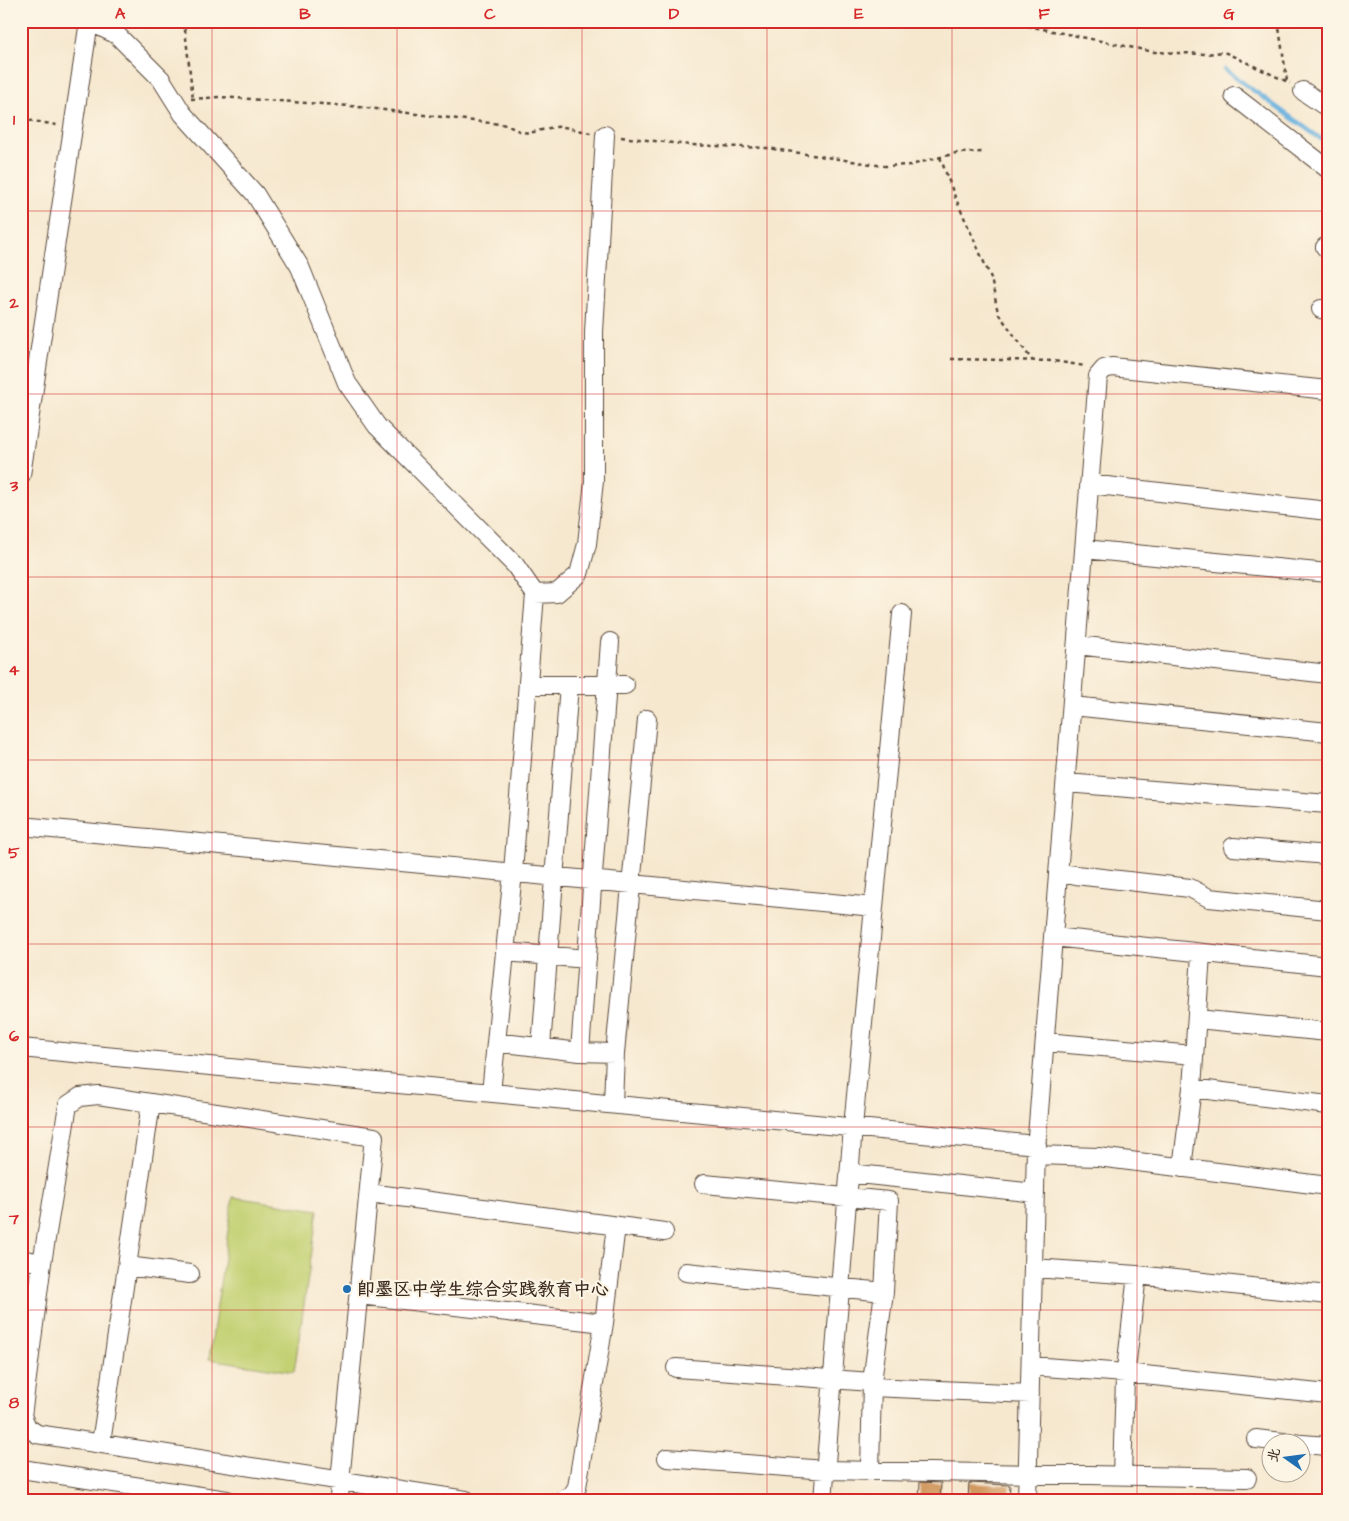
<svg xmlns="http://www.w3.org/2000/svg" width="1349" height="1521" font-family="'Architects Daughter','LXGW WenKai TC',sans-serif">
<rect width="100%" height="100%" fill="#fcf5e5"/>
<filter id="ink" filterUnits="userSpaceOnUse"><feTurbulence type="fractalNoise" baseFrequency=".02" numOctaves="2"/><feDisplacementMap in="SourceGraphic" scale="10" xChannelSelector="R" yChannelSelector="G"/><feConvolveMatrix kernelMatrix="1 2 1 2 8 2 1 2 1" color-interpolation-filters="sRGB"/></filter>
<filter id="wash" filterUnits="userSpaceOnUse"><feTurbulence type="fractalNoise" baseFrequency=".0096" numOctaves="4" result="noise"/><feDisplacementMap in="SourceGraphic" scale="20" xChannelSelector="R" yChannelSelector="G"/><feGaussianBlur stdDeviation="1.12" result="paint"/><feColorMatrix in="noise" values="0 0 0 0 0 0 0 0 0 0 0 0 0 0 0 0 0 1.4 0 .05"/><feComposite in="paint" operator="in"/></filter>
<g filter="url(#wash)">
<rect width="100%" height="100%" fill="#f6e8cf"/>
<path fill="#c3d173" stroke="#7f7e48" d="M 233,1197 L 318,1210 L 294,1372 L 209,1359 Z"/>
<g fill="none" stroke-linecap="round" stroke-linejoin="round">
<path stroke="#66b0df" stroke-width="4.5" d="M 1225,70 L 1328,144"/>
</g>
<g id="blocks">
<path fill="#d1985e" d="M 920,1482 L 941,1483 L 940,1500 L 919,1500 Z
M 969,1483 L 1010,1485 L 1009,1500 L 968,1500 Z"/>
</g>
</g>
<g filter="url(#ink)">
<use href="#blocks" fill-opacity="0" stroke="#574639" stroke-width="1"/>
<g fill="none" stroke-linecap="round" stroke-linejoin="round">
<defs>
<path id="minor" d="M 1303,91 L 1328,108
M 1234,96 L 1328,169
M 1325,247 L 1328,248
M 1321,309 L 1328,310
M 21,475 L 89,21 L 117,35 L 161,79 L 183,114 L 255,194 L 300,267 L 347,383 L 377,426 L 515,565 L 535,594 L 513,872 L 491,1093
M 1089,484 L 1328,511
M 1084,549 L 1328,573
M 535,594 L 557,593 L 579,574 L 587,544 L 594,481 L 594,332 L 605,135
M 1077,645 L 1328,674
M 528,685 L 625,685
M 1072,706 L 1328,732
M 1066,783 L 1328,804
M 21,826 L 874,907
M 1233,847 L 1328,855
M 1058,873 L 1190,888 L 1209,898 L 1328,910
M 1053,937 L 1328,966
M 505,952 L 587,959
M 1197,1019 L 1328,1032
M 496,1042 L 580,1052 L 615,1053
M 1045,1042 L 1194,1055
M 541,1047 L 569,685
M 21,1048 L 1037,1145
M 580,1052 L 610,642
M 1192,1088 L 1328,1105
M 613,1104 L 615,1053 L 647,719
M 1036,1155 L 1098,1157 L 1328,1186
M 1182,1168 L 1192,1088 L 1201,954
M 849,1173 L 1035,1193
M 704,1184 L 889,1201 L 884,1292 L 872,1382 L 870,1471
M 369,1193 L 664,1232
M 21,1259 L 42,1263
M 127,1266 L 190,1274
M 1033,1268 L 1137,1275 L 1328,1295
M 686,1272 L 884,1292
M 359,1295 L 604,1323
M 1031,1366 L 1125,1373 L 1328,1394
M 676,1368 L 872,1382
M 872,1387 L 1030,1394
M 1256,1439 L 1301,1444
M 101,1443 L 151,1103
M 1302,1444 L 1328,1446
M 667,1458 L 826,1470 L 1247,1478
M 21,1469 L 227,1500
M 1122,1476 L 1125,1378 L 1137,1275
M 339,1500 L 340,1481 L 374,1137 L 98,1095 L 80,1097 L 68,1105 L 42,1263 L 22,1416 L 27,1427 L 37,1434 L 466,1500
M 563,1500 L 572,1495 L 577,1487 L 604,1323 L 616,1226
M 823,1500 L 853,1127 L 902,614
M 1027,1500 L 1036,1149 L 1098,376 L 1104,369 L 1112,367 L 1328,390"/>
</defs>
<use href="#minor" stroke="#574639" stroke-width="20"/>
<path stroke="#574639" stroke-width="2.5" stroke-dasharray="4 4" stroke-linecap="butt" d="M 184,21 L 193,99
M 1004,21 L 1154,52 L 1206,54 L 1224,52 L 1290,83
M 1278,21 L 1287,81
M 191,99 L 220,97 L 351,106 L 507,125 C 531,139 532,130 556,127 C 567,126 580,131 591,133
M 21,119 L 57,125
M 621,137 L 690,145 L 767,148 L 884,166 L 911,165 L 956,153 L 984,152
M 940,157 L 955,197 L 991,278 L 998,313 L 1032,360
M 951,359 L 1054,361 L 1085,366"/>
<use href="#minor" stroke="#fff" stroke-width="18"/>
</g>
</g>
<path fill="none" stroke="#d62828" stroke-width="1" stroke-opacity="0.55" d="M 212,21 L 212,1500M 397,21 L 397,1500M 582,21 L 582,1500M 767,21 L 767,1500M 952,21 L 952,1500M 1137,21 L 1137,1500M 21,211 L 1328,211M 21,394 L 1328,394M 21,577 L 1328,577M 21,760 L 1328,760M 21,944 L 1328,944M 21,1127 L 1328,1127M 21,1310 L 1328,1310"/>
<circle fill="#1f6fb2" stroke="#fcf5e5" stroke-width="2" cx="347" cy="1289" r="5"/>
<g text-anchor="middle" stroke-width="4.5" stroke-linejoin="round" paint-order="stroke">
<g font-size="18" font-weight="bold" fill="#3b2a1e" stroke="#fcf5e5" text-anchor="start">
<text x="357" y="1295">即墨区中学生综合实践教育中心</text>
</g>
</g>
<rect width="1349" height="1521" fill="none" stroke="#fcf5e5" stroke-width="55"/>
<g transform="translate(1286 1458) rotate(284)"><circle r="24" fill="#fcf5e5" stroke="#afa495"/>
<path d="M0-4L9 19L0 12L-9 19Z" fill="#1f6fb2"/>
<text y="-8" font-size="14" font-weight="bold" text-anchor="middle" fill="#3b2a1e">北</text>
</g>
<rect x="28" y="28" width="1294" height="1466" fill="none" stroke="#d62828" stroke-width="2"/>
<g font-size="16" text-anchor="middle" font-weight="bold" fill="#d62828">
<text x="120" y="19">A</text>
<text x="305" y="19">B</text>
<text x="490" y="19">C</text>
<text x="674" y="19">D</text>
<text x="859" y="19">E</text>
<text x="1044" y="19">F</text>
<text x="1229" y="19">G</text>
<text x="14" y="125">1</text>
<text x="14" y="308">2</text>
<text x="14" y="491">3</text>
<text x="14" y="675">4</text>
<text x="14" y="858">5</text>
<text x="14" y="1041">6</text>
<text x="14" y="1224">7</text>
<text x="14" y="1408">8</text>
</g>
</svg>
